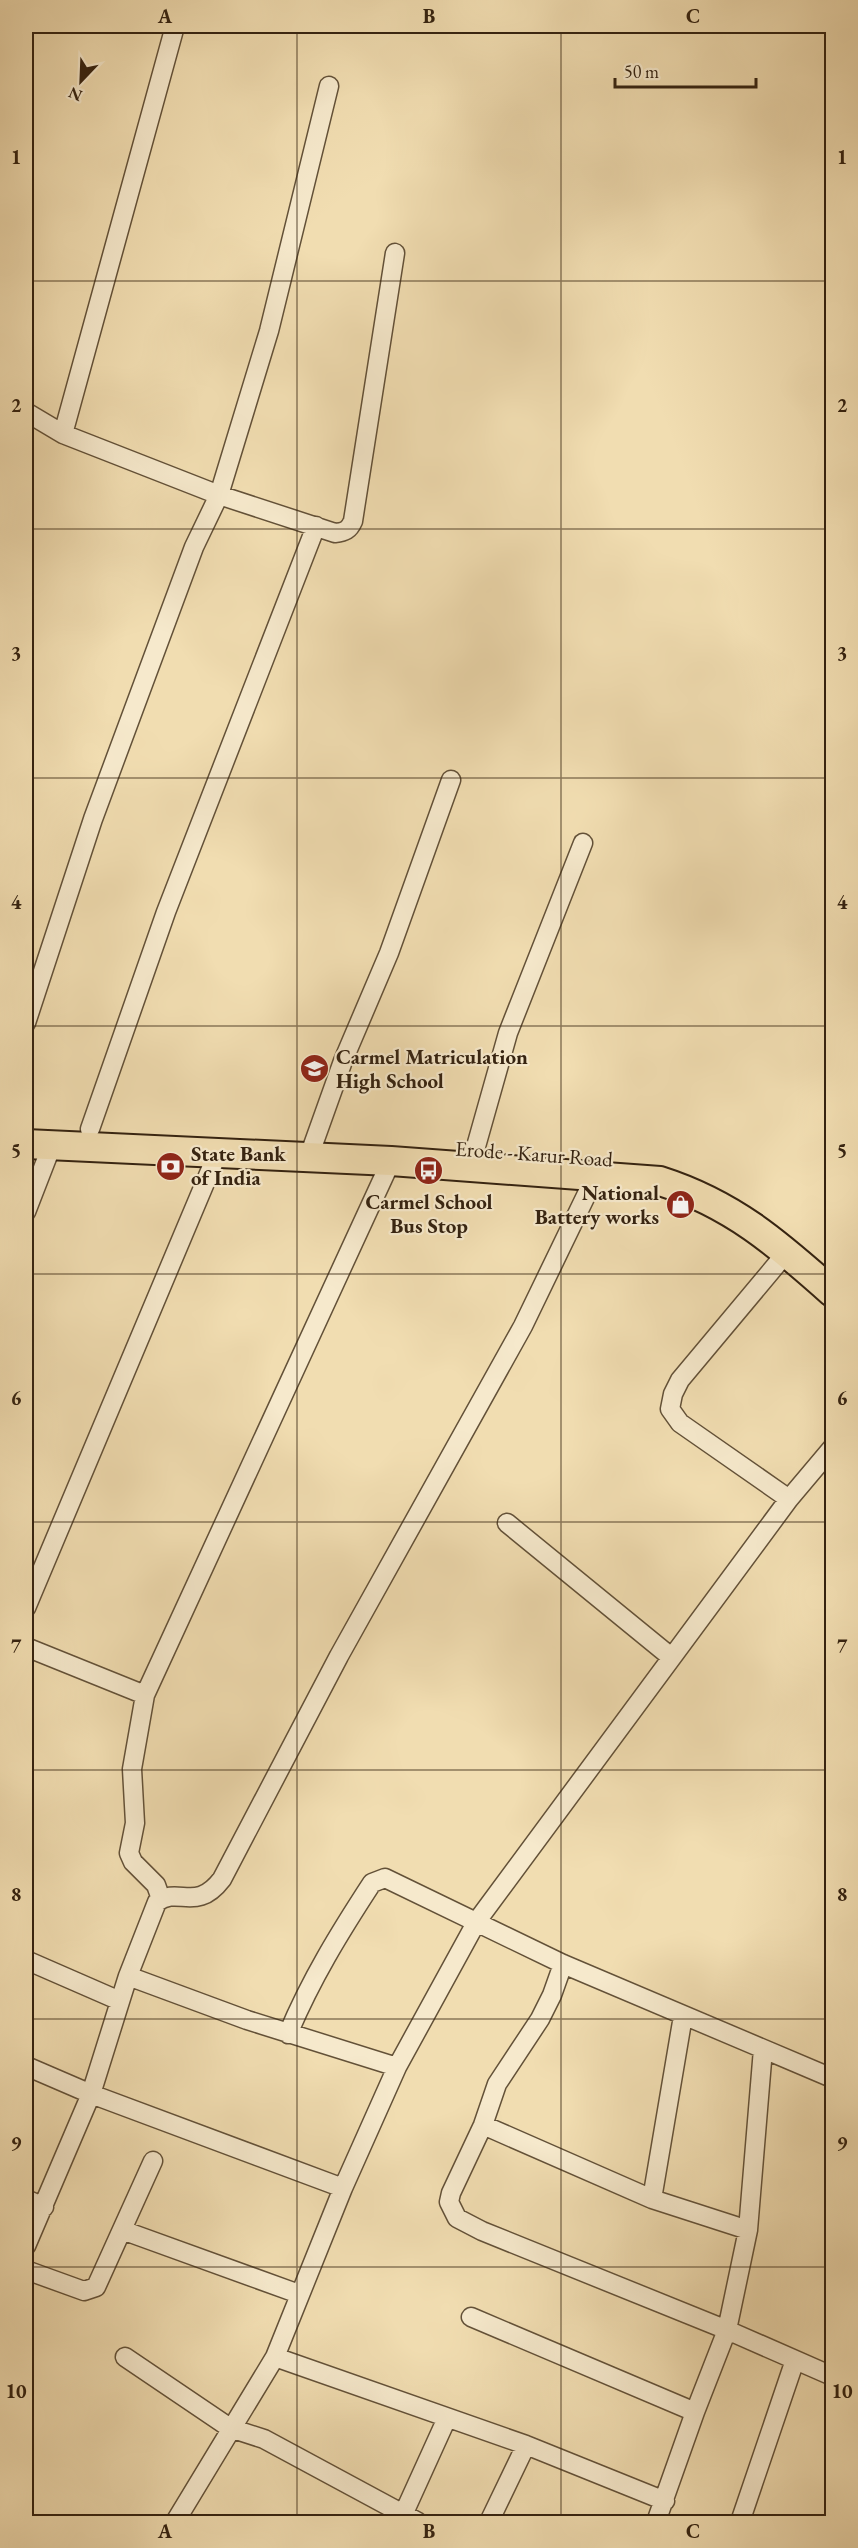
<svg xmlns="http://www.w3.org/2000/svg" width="858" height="2548" font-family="'EB Garamond',serif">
<rect width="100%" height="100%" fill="#f1ddb1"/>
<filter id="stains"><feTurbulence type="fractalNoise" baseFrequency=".00333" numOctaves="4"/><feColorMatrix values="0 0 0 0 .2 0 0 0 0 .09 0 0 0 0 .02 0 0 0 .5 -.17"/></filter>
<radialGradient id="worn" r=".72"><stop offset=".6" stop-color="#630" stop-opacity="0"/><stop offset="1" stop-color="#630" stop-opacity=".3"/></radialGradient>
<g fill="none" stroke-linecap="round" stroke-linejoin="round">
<defs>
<path id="street" d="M 26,412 L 63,434 L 219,495 L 335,533 C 345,532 349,530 353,521 L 395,253
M 63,434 L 175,26
M 26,1023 L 93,819 L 194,547 L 219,495 L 269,331 L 329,86
M 90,1129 L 166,912 L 316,526
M 475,1150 L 508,1033 L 583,843
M 308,1159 L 343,1061 L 389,953 L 451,780
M 26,1212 L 52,1145
M 787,1252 L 680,1380 L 673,1394 L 670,1409 L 680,1423 L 789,1499
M 507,1523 L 671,1657
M 26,1608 L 218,1152
M 26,1647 L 145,1695 L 391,1161
M 145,1695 L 132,1769 L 135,1823 L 129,1853 L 133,1862 L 156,1885 L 161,1899
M 26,1960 L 120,2001
M 563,1964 L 552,1995 L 540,2019 L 497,2084 L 483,2125 L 451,2193 L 449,2202 L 457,2218 L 482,2231 L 727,2330 L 832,2376
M 128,1976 L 247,2020 L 397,2067
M 288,2034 C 311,1979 340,1932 372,1883 L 385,1878 L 563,1964 L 832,2078
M 26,2066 L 91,2094 L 343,2188
M 483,2125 L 652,2199 L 748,2230
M 26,2199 L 44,2207
M 652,2199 L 683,2016
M 122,2230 L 299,2294
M 26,2246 L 91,2094 L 128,1976 L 157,1902 C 179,1886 196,1913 222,1879 L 339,1656 L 523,1326 L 596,1175
M 26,2270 L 84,2291 L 96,2287 L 153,2161
M 471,2317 L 695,2412
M 125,2357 L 230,2428 L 264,2439 L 418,2522
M 275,2357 L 526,2445 L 665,2501
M 403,2515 L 447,2418
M 175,2522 L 275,2357 L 343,2188 L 397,2067 L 477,1921 L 789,1499 L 832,1448
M 489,2522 L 526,2445
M 656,2522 L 695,2412 L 727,2330 L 748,2230 L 763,2049
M 740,2522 L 795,2360"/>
<path id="primary" d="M 26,1144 L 391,1161 L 660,1181 C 732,1204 777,1243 832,1292"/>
</defs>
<use href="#street" stroke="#635138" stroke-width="21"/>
<use href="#primary" stroke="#342210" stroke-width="32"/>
<use href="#street" stroke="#f6e9cc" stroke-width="18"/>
<use href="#primary" stroke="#f1ddb1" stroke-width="28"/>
</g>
<path fill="none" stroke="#342210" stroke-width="1.5" stroke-opacity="0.55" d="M 297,26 L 297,2522M 561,26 L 561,2522M 26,281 L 832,281M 26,529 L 832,529M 26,778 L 832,778M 26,1026 L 832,1026M 26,1274 L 832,1274M 26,1522 L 832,1522M 26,1770 L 832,1770M 26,2019 L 832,2019M 26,2267 L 832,2267"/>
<defs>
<symbol id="school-disc" viewBox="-11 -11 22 22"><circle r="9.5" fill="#8f2418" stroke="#f6e9cc"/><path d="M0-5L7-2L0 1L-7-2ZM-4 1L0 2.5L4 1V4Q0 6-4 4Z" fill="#fff"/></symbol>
<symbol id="bank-disc" viewBox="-11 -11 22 22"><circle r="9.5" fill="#8f2418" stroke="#f6e9cc"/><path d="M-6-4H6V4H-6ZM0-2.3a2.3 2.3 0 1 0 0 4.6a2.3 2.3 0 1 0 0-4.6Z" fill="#fff"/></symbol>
<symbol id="bus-disc" viewBox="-11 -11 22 22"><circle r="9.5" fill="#8f2418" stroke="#f6e9cc"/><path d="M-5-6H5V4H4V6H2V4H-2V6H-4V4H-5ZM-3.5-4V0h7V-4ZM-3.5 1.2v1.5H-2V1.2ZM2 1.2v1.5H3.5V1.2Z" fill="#fff"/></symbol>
<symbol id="shop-disc" viewBox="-11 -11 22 22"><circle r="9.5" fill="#8f2418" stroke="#f6e9cc"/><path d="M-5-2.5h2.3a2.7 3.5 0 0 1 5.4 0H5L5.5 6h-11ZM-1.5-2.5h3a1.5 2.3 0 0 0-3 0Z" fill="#fff"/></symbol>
</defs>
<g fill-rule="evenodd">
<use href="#school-disc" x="298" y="1052" width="33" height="33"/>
<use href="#bank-disc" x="154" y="1150" width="33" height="33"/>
<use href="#bus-disc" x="412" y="1154" width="33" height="33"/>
<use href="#shop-disc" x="664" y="1188" width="33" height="33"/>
</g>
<g text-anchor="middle" stroke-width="4.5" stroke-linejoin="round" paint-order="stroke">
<g font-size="21" font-weight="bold" fill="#342210" stroke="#f6e9cc" text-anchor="start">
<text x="336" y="1064">Carmel Matriculation<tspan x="336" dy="24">High School</tspan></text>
<text x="191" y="1161">State Bank<tspan x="191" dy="24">of India</tspan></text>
<text x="659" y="1200" text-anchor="end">National<tspan x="659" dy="24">Battery works</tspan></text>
<text x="429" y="1209" text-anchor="middle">Carmel School<tspan x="429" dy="24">Bus Stop</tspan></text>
</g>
<g font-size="21" fill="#342210" stroke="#f6e9cc">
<text transform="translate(534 1154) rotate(4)" y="7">Erode - Karur Road</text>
</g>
</g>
<rect width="858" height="2548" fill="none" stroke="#f1ddb1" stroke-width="66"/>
<g transform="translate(81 81) rotate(203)" stroke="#f6e9cc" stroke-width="4.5" paint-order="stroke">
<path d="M0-4.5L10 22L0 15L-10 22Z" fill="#342210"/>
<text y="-9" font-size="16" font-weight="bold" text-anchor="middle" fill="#342210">N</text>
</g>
<path d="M615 78v9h141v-9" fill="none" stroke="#342210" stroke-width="3"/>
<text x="624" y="78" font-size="18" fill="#342210" stroke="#f6e9cc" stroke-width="4.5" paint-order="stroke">50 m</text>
<rect x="33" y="33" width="792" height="2482" fill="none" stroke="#342210" stroke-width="2"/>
<g font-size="20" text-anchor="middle" font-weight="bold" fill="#342210">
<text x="165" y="23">A</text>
<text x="429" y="23">B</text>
<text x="693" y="23">C</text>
<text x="16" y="164">1</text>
<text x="842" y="164">1</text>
<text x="16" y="412">2</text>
<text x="842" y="412">2</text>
<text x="16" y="660">3</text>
<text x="842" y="660">3</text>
<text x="16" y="909">4</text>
<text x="842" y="909">4</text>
<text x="16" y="1157">5</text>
<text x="842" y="1157">5</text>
<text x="16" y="1405">6</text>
<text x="842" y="1405">6</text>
<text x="16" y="1653">7</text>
<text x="842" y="1653">7</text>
<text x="16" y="1901">8</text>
<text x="842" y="1901">8</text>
<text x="16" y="2150">9</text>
<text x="842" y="2150">9</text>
<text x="16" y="2398">10</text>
<text x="842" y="2398">10</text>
<text x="165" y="2538">A</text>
<text x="429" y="2538">B</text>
<text x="693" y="2538">C</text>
</g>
<rect width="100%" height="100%" filter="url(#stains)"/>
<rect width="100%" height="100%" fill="url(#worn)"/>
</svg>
